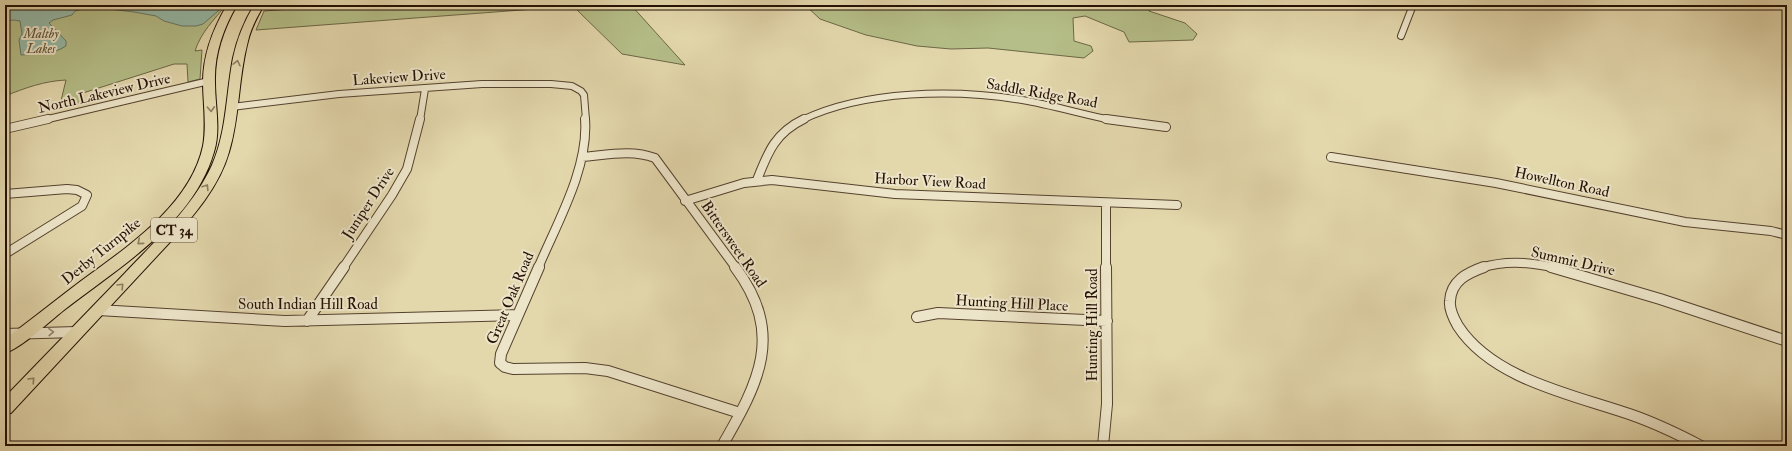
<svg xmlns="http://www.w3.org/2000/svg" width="1792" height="451" font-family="'IM FELL Double Pica',serif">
<rect width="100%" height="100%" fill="#e3d7ac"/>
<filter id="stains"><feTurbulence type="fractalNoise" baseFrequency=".005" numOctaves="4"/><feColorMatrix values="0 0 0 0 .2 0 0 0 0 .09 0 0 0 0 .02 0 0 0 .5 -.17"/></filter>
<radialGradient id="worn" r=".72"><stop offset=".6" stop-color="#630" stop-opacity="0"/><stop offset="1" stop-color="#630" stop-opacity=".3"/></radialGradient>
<path fill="#b5be88" stroke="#6c6746" d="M 5,5 L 226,5 C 214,20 201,32 195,51 L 202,50 L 200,79 L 188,82 L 187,64 L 174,64 L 83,93 L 79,103 L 59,109 L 66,80 C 44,81 25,88 5,96 Z
M 347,5 L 631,5 L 685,65 L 622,54 L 576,9 L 548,8 L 256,30 L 264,11 Z
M 805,5 L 1150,5 L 1149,11 L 1185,23 L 1197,34 L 1193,40 L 1129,42 L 1124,32 L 1085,16 L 1073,18 L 1074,41 L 1091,46 L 1093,51 L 1084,58 L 988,48 L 951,49 L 917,46 L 866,35 L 820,19 Z"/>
<path fill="#95baa8" stroke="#687666" d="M 5,5 L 225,5 L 203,24 L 196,26 L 182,26 L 164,21 L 156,16 L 134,12 L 101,8 L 87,8 L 75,11 L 72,15 L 53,20 L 49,23 L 66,41 L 66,46 C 53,55 35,54 21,55 L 19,40 L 22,34 L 20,21 L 14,20 L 5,21 Z"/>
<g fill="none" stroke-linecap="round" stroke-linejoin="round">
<defs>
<path id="minor-far2" d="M 1401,36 L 1413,5
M 232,107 L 339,94 L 482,84 L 551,84 L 572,86 L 581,91 L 584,95 L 586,120
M 44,120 L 209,81
M 420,120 L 425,89
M 802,120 C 864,90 955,89 1022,100 C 1052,105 1081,114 1111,120"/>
<path id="minor-far1" d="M 1106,119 L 1166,127
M 5,129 L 48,119
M 582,157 C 606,155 632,149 655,158 L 736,268
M 1331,157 L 1496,183 L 1685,222 L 1771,231 L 1787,235
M 757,180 C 768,152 775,133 804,119
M 5,194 L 67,189 L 77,190 L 87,195 L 82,206 L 5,254
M 685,201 L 744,183 L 772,180 L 895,194 L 1177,205
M 1106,203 L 1106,268
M 343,268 L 392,195 L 407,169 L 420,119
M 538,268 C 557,223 589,168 585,119
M 1481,268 C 1505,260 1531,262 1555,268"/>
<path id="minor" d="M 539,267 L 501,354 L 500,363 L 505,367 L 513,369 L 585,368 L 608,371 L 740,413
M 1484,267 C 1467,273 1451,281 1450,301 C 1449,309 1454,319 1458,326 C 1493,380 1575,395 1632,415 C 1655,423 1678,434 1701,446
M 1551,267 L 1660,299 L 1787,341
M 98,310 L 285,321 L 517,315
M 917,317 L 938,313 L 1107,321
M 307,321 L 344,267
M 5,334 L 77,332
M 722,446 C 759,382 785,334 735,267
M 1103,446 L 1107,404 L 1106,267"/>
<path id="trunk" d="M 227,5 L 237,5 C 223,29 214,54 215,83 C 215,106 221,130 214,152 C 193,224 119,267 64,310 C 49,322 21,348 5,353 L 5,339 C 30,321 53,302 77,284 C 124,249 190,207 203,146 C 207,125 203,103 203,82 C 203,54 213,29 227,5 Z
M 254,5 L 264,5 C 257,17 251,28 248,41 C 238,78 240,116 229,152 C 219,187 194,215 171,241 L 11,413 L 5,414 L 5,397 C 45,356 85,314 125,273 C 156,240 193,207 212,165 C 227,131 226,93 233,58 C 237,39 244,22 254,5 Z"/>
</defs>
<use href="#minor-far2" stroke="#54422e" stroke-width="8"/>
<use href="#minor-far1" stroke="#54422e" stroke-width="10"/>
<use href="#minor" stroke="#54422e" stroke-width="12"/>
<use href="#trunk" stroke="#241004" stroke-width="2"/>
<use href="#minor-far2" stroke="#ede5c9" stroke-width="6"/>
<use href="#minor-far1" stroke="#ede5c9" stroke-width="8"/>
<use href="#minor" stroke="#ede5c9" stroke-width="10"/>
<use href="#trunk" fill="#e3d7ac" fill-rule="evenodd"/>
</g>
<defs><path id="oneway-chevron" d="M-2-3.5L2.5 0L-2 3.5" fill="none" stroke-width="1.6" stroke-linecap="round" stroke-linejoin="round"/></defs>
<g stroke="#8d7d60">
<use href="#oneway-chevron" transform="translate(237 63) rotate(-77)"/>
<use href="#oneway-chevron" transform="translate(211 109) rotate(87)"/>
<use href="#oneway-chevron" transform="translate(206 187) rotate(-58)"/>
<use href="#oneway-chevron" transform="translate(140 242) rotate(140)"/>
<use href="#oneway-chevron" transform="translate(121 286) rotate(-46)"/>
<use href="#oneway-chevron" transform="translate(32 380) rotate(-47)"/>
</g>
<use stroke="#938570" href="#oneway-chevron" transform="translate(51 332) rotate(-2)"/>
<g text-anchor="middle" stroke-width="4" stroke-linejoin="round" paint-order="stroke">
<g font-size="13" font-style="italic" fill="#574d32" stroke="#ede5c9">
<text x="41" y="38">Maltby<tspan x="41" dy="15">Lakes</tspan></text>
</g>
<rect fill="#ede5c9" stroke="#60503f" stroke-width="1" x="151" y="218" width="46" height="24" rx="3"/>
<g font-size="14" font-weight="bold" fill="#241004">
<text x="174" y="235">CT 34</text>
</g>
<g font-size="15" fill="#241004" stroke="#ede5c9">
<text transform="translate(399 77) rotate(-4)" y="5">Lakeview Drive</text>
<text transform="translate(104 93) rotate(-13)" y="5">North Lakeview Drive</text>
<text transform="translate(1042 93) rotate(10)" y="5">Saddle Ridge Road</text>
<text transform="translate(930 181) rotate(3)" y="5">Harbor View Road</text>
<text transform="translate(1562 182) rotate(12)" y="5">Howellton Road</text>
<text transform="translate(368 203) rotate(-57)" y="5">Juniper Drive</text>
<text transform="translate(734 244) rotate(55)" y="5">Bittersweet Road</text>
<text transform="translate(101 251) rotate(-39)" y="5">Derby Turnpike</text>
<text transform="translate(1573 261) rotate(13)" y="5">Summit Drive</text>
<text transform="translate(510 298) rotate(-67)" y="5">Great Oak Road</text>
<text transform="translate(1012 303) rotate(3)" y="5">Hunting Hill Place</text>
<text x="308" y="309">South Indian Hill Road</text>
<text transform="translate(1092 325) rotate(-90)" y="5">Hunting Hill Road</text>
</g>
</g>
<rect width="1792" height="451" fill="none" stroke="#e3d7ac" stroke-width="20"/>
<rect x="6" y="6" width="1780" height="439" fill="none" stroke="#241004" stroke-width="2"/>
<rect x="10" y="10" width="1772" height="431" fill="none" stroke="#241004"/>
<rect width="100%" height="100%" filter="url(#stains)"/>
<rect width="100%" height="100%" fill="url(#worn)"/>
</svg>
